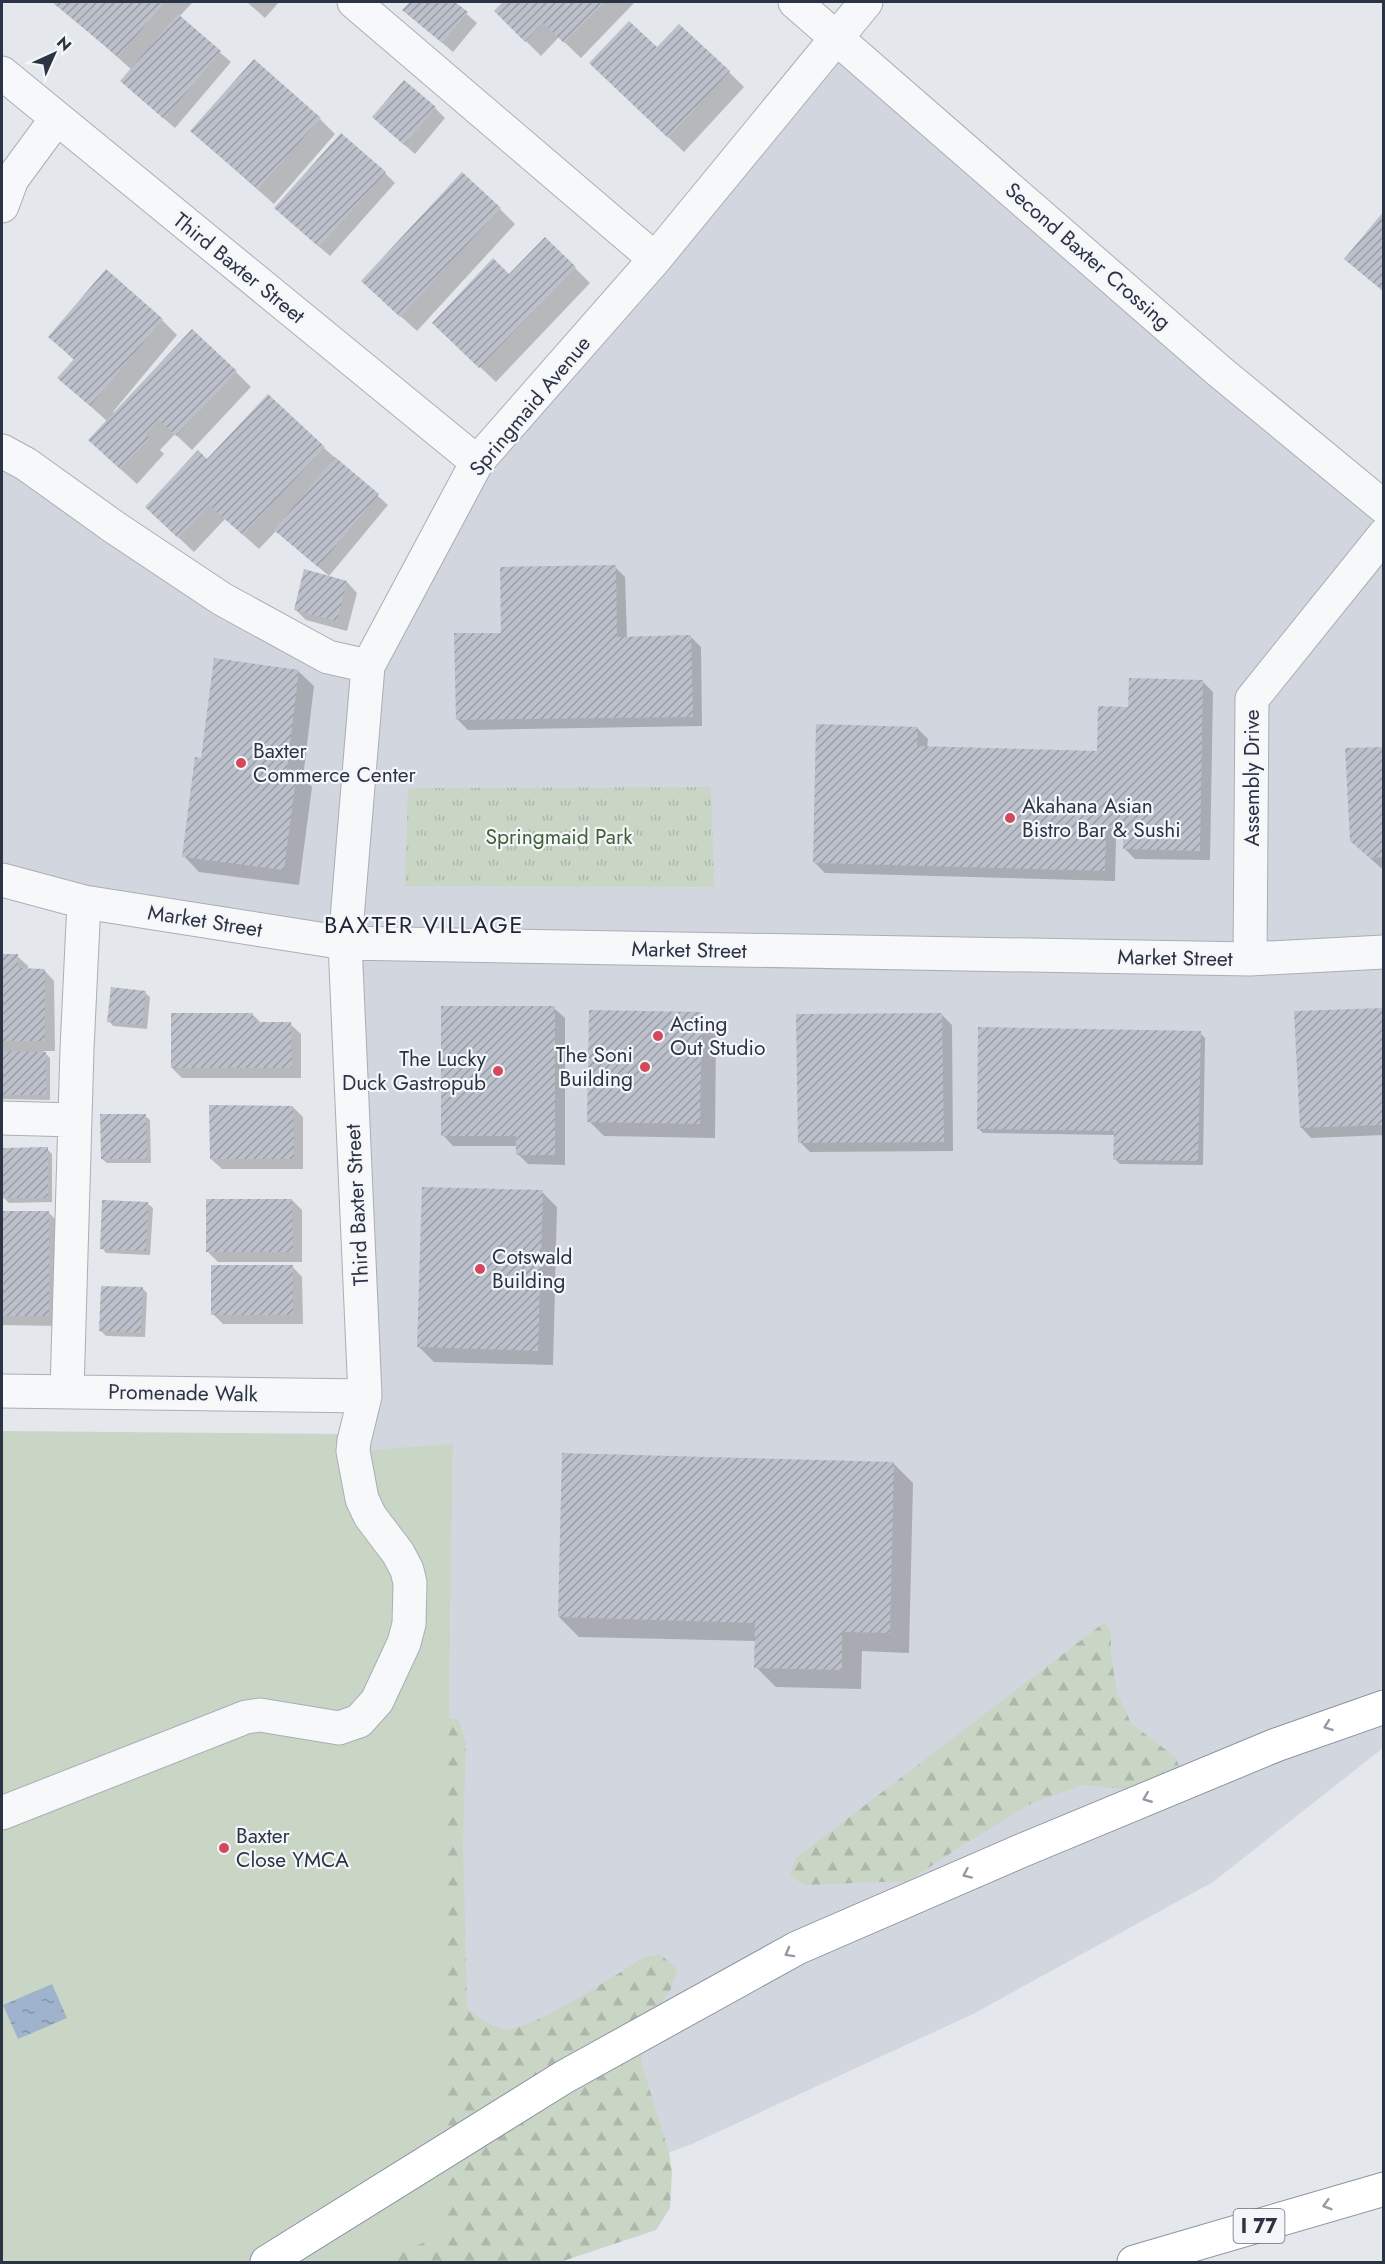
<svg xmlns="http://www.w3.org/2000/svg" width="1385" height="2264" font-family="Jost,sans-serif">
<defs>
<pattern id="forest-firs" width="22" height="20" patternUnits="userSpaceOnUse" patternTransform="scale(1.5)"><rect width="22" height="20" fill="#c9d6c5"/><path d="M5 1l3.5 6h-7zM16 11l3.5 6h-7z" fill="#adb8ab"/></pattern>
<pattern id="park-tufts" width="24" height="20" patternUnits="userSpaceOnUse" patternTransform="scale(1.5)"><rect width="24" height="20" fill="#c9d6c5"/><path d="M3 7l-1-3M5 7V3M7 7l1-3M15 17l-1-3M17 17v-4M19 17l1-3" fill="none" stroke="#adb8ab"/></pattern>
<pattern id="water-ripples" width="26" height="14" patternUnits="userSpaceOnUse" patternTransform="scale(1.5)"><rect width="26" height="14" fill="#9fb4cc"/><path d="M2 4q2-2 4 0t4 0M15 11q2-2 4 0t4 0" fill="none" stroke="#8293a7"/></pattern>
<pattern id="building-hatch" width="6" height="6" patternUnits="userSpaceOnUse" patternTransform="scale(1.5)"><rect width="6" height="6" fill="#bbc0ca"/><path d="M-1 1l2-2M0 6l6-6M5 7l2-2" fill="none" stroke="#989da6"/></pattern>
</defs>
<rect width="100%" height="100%" fill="#e4e7ec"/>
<path fill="#d2d6de" d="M 835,38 L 1383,507 L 1383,1748 L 1213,1882 L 973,2014 L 692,2144 L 443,2234 L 442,2176 L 453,1445 L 353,1451 L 345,944 L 2,880 L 2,451 L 114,527 L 368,666 L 477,462 Z"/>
<path fill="url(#forest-firs)" d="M 1105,1622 L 1111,1633 L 1111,1656 L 1117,1693 L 1131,1723 L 1175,1757 L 1186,1781 L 1152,1803 L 1124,1789 L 1083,1785 L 1032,1803 L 960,1847 L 908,1881 L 804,1885 L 790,1875 L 796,1858 Z
M 448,1718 L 458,1719 L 466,1743 L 463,1844 L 467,2008 C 477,2018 489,2025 503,2029 C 528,2034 618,1973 643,1958 L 660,1954 L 677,1969 L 671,1989 L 639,2035 L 642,2065 L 669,2152 L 672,2173 L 670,2208 L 656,2230 L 560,2262 L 2,2262 L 2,2192 L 438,1725 Z"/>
<path fill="url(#park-tufts)" d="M 711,787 L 714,887 L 405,886 L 408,788 Z"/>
<path fill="#c9d6c5" d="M 2,1431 L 356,1434 L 354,1451 L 453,1444 L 442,2176 L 443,2234 L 380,2262 L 2,2262 Z"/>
<path fill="url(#water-ripples)" d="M 52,1984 L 67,2018 L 18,2039 L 3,2005 Z"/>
<path fill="#0003" d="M 55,2 L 193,2 L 179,17 L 231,62 L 175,128 L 133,92 L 132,70 Z
M 247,2 L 279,2 L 265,18 Z
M 412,2 L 453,2 L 477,23 L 453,52 L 404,10 Z
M 505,2 L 635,2 L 581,58 L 559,37 L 541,56 L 496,11 Z
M 657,49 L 729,72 L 744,87 L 684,152 L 606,78 Z
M 435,108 L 445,118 L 415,154 L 384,127 Z
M 320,119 L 335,134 L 274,204 L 208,146 Z
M 385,173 L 395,183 L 330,256 L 286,218 Z
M 500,209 L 515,224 L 417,331 L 378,296 Z
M 575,268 L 590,283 L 496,382 L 449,338 L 509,276 Z
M 162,320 L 177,335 L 113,412 L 115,414 L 236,372 L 251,387 L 192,450 L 175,434 L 160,450 L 164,454 L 137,484 L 105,455 L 107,421 L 59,378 L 74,360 L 50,337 Z
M 324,448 L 388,505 L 329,576 L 276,531 L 259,549 L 225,519 L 194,552 L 162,522 L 207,462 Z
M 615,567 L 625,577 L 627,638 L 691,637 L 701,647 L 702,726 L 468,730 L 458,720 L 503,634 Z
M 305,571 L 347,582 L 357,593 L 347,631 L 306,620 L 295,609 Z
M 298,671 L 314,686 L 303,778 L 312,787 L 299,885 L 199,872 L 184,856 L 202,759 Z
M 1203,682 L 1213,692 L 1210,860 L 1135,859 L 1124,848 L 1124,838 L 1116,837 L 1115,881 L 825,873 L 814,862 L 917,728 L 928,739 L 927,748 L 1098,753 L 1130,708 Z
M 1384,748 L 1384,868 L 1381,868 L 1362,851 Z
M 2,956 L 17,956 L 28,966 L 28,970 L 44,970 L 54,981 L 55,1051 L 43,1051 L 50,1058 L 50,1100 L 2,1099 Z
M 145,993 L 150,997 L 147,1029 L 113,1026 L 109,1021 Z
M 554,1008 L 565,1018 L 565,1165 L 528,1164 L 518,1154 L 518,1146 L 453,1146 L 443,1135 Z
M 1384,1009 L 1384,1135 L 1311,1138 L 1301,1127 Z
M 252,1014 L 262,1024 L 290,1024 L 301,1034 L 301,1078 L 182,1078 L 172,1068 Z
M 701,1014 L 716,1029 L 715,1138 L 604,1136 L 589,1121 Z
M 941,1014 L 952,1025 L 953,1151 L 810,1152 L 800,1142 Z
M 1200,1033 L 1205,1038 L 1203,1165 L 1120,1164 L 1115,1159 L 1115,1135 L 983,1133 L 978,1128 Z
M 293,1107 L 303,1117 L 303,1169 L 222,1169 L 211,1159 Z
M 145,1116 L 150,1120 L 151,1163 L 107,1163 L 102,1159 Z
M 47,1149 L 52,1154 L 52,1202 L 9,1203 L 4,1198 Z
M 542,1192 L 557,1207 L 553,1365 L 434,1362 L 419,1347 Z
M 292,1200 L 302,1210 L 302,1262 L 218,1262 L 208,1252 Z
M 148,1204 L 153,1208 L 150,1255 L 106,1253 L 102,1248 Z
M 2,1213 L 49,1213 L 59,1223 L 59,1326 L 2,1325 Z
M 292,1266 L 302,1277 L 303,1324 L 223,1324 L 213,1314 Z
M 142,1288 L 147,1293 L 145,1337 L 106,1336 L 101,1331 Z
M 893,1463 L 913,1483 L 909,1653 L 862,1651 L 861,1689 L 776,1687 L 756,1667 L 756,1641 L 579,1637 L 559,1617 Z"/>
<path fill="url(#building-hatch)" d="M 52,2 L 165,2 L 118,57 Z
M 410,2 L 455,2 L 468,12 L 442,43 L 402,10 Z
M 503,2 L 605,2 L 564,43 L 543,23 L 525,42 L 494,11 Z
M 178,14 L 221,51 L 164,119 L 120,81 Z
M 629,21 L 657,47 L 679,24 L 730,71 L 668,138 L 589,63 Z
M 254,59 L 321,118 L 258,189 L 190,131 Z
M 404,80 L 436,107 L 404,145 L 372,117 Z
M 341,133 L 386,172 L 319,247 L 274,208 Z
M 462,172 L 501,208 L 400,317 L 361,281 Z
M 1384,211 L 1384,292 L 1344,259 Z
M 545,237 L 576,267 L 479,368 L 432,323 L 493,258 L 509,274 Z
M 106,269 L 163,319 L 90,406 L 57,378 L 74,359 L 48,337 Z
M 192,329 L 237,371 L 176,436 L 159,420 L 146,434 L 150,438 L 120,469 L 88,440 Z
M 268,394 L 325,447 L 243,535 L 209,505 L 178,538 L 145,507 L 198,450 L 207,459 Z
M 335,457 L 379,494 L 318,567 L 274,530 Z
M 616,565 L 617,637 L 691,635 L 693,717 L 456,720 L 454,633 L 501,633 L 500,567 Z
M 304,569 L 347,581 L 337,621 L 294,610 Z
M 214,658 L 299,670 L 287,769 L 297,770 L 284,870 L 182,857 L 195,757 L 201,758 Z
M 1129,678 L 1203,680 L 1200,851 L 1123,849 L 1123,829 L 1106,828 L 1105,871 L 813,863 L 816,724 L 918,727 L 917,746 L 1097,751 L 1098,706 L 1128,707 Z
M 1384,747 L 1384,857 L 1370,858 L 1350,841 L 1345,748 Z
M 2,954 L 18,954 L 18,968 L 45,969 L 45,1041 L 2,1041 Z
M 111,987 L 146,991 L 142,1025 L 107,1022 Z
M 441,1006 L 555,1006 L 555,1155 L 516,1155 L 516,1136 L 441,1136 Z
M 1384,1008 L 1384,1125 L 1300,1128 L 1294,1011 Z
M 589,1010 L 702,1012 L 700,1124 L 587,1122 Z
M 171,1013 L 253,1013 L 253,1022 L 291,1022 L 292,1068 L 171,1068 Z
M 942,1013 L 944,1142 L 798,1143 L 796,1014 Z
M 978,1027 L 1201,1031 L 1198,1161 L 1113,1160 L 1114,1131 L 977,1129 Z
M 2,1051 L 46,1052 L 46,1095 L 2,1095 Z
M 209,1105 L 293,1106 L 294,1159 L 210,1159 Z
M 100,1114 L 146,1114 L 147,1159 L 101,1159 Z
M 48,1147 L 48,1198 L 3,1198 L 3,1148 Z
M 422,1187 L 543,1190 L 538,1351 L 417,1347 Z
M 206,1199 L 292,1199 L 293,1252 L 206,1252 Z
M 102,1200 L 148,1202 L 146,1251 L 100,1249 Z
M 2,1211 L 49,1211 L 49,1316 L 2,1316 Z
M 211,1265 L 293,1265 L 293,1315 L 211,1315 Z
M 101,1286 L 143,1287 L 141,1333 L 99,1331 Z
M 562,1453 L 894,1462 L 890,1633 L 842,1632 L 842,1670 L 754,1668 L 755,1623 L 558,1617 Z"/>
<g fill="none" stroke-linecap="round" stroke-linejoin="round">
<defs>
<path id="minor" d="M 354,2 L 655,259
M 795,2 L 1219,371 L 1384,507
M 2,73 L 477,462
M 2,206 L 12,179 L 57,118
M 2,451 L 26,464 L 114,527 L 222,599 L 328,657 L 368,666
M 2,880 L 84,902 L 345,943 L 1250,959 L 1384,952
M 1250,959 L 1252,699 L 1384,535
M 2,1118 L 75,1120
M 2,1391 L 365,1396
M 67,1391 L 77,1049 L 84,902
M 2,1813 L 246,1717 L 260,1715 L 339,1728 L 359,1721 L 377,1701 L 404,1643 L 409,1624 L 410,1583 L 407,1570 L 398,1553 L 370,1516 L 362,1499 L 353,1451 L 354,1441 L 365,1396 L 345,943 L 368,666 L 477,462 L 655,259 L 866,2"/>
<path id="highway" d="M 267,2262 L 564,2077 L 797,1948 L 1023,1850 L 1276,1745 L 1384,1707
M 1134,2262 L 1384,2189"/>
</defs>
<use href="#minor" stroke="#a9aeb7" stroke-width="35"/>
<use href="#highway" stroke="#8b94a3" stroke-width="35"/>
<use href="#minor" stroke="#f7f8fa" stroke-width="33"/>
<use href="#highway" stroke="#fff" stroke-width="33"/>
</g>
<defs><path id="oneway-chevron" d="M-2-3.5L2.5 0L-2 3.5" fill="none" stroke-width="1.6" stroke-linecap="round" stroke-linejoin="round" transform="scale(1.5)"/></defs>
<g stroke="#959aa2">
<use href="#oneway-chevron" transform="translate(1328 1726) rotate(160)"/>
<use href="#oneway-chevron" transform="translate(1147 1798) rotate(158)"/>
<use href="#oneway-chevron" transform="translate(967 1874) rotate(156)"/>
<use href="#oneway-chevron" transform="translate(789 1953) rotate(151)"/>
<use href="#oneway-chevron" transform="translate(1327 2205) rotate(164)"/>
</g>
<g fill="#d1495b" stroke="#f4f6f9" stroke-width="2">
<circle cx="241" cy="763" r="6"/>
<circle cx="1010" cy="818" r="6"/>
<circle cx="658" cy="1036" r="6"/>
<circle cx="645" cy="1067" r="6"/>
<circle cx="498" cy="1071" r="6"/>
<circle cx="480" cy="1269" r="6"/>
<circle cx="224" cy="1848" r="6"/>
</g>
<g text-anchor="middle" stroke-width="4.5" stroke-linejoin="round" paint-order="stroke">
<rect fill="#f4f6f9" stroke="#676e7b" stroke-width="1.5" x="1233.5" y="2209" width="51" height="34" rx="4.5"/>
<g font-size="20" font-weight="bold" fill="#2b3445">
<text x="1259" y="2233">I 77</text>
</g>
<g font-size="21" fill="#2b3445" stroke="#f4f6f9">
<text transform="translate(1088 256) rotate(41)" y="7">Second Baxter Crossing</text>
<text transform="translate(239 268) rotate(39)" y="7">Third Baxter Street</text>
<text transform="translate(530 406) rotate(-50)" y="7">Springmaid Avenue</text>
<text transform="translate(1252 778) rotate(-90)" y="7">Assembly Drive</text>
<text transform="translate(205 921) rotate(9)" y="7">Market Street</text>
<text transform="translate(689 950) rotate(1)" y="7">Market Street</text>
<text transform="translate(1175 958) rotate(1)" y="7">Market Street</text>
<text transform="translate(357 1205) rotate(-93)" y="7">Third Baxter Street</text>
<text transform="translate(183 1393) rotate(1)" y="7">Promenade Walk</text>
</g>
<g font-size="21" fill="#2b3445" stroke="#f4f6f9" text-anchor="start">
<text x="253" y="758">Baxter<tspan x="253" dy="24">Commerce Center</tspan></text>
<text x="1022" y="813">Akahana Asian<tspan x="1022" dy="24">Bistro Bar &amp; Sushi</tspan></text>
<text x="670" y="1031">Acting<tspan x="670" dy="24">Out Studio</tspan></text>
<text x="633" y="1062" text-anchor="end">The Soni<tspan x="633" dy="24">Building</tspan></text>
<text x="486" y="1066" text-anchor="end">The Lucky<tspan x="486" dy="24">Duck Gastropub</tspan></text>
<text x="492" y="1264">Cotswald<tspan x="492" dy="24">Building</tspan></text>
<text x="236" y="1843">Baxter<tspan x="236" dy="24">Close YMCA</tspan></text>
</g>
<g font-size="21" fill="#3f6138" stroke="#f4f6f9">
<text x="559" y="844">Springmaid Park</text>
</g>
<g font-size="24" letter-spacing="1.5" fill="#1d2536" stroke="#f4f6f9">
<text x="424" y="933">BAXTER VILLAGE</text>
</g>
</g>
<rect width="1385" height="2264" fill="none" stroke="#2b3445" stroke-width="6"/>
<g transform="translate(54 54) rotate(45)" stroke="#f4f6f9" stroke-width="4.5" paint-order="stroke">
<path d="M0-4.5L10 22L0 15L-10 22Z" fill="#2b3445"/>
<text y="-9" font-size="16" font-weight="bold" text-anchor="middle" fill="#2b3445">N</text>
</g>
</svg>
